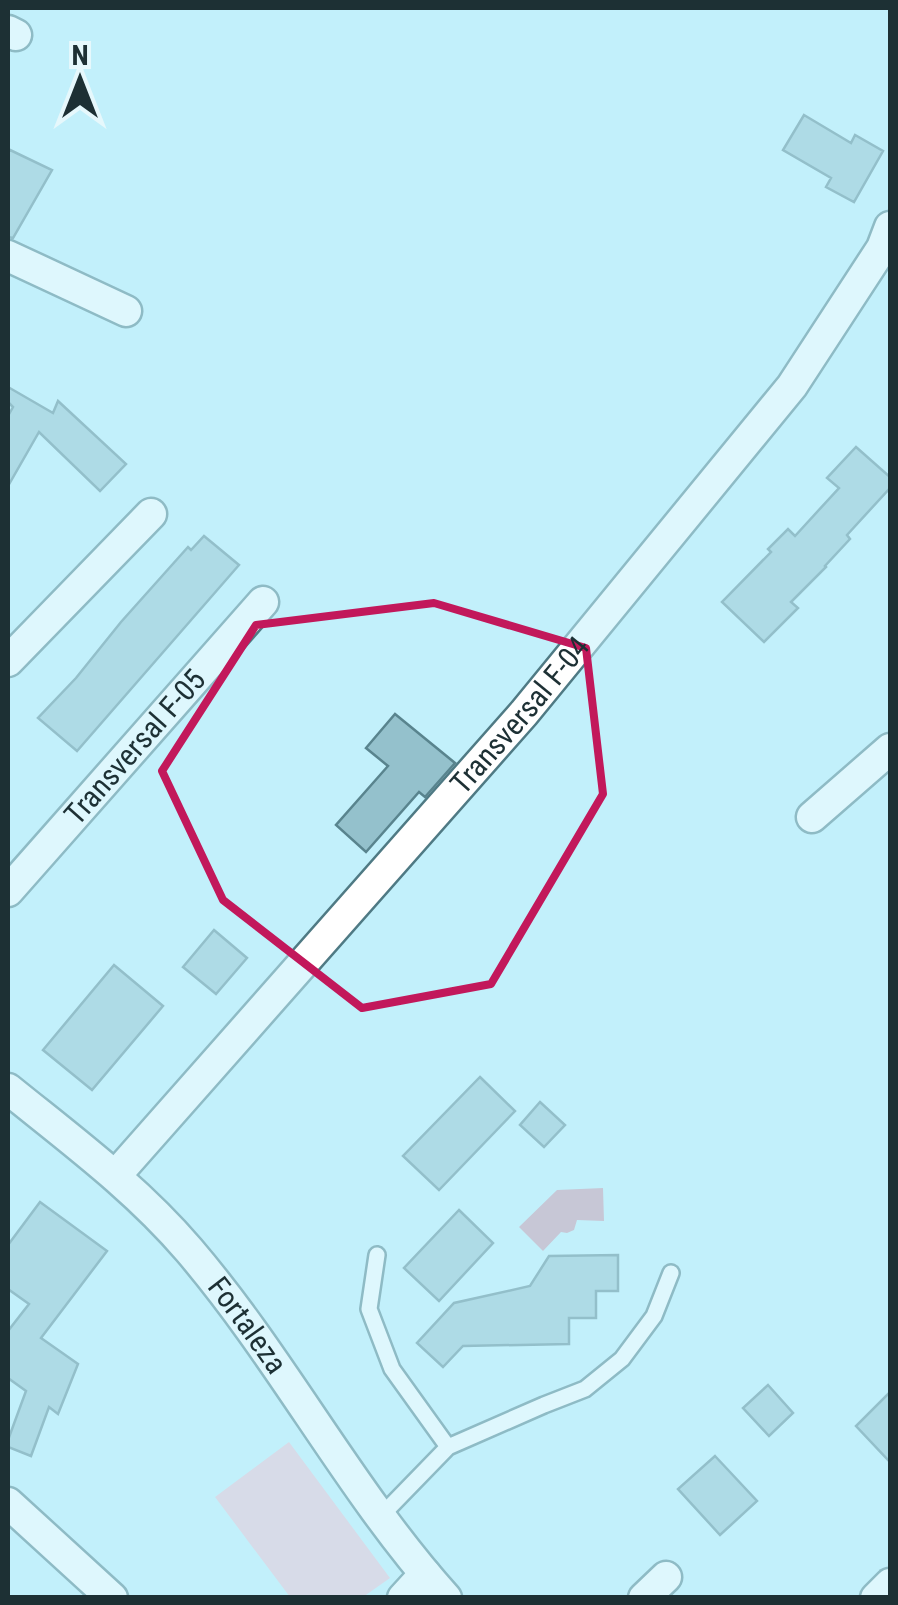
<svg xmlns="http://www.w3.org/2000/svg" width="898" height="1605" font-family="'Roboto Condensed',sans-serif">
<rect width="100%" height="100%" fill="#c2f0fb"/>
<path fill="#efc1d0" d="M 289,1442 L 390,1578 L 363,1597 L 290,1597 L 215,1497 Z"/>
<path fill="#cc96a8" d="M 603,1188 L 604,1221 L 577,1220 L 574,1230 L 567,1233 L 561,1232 L 543,1251 L 519,1227 L 557,1190 Z"/>
<path fill="#94c1cc" stroke="#59848e" stroke-width="2.5" d="M 804,115 L 851,143 L 855,135 L 883,151 L 854,202 L 826,187 L 831,178 L 783,150 Z
M 8,149 L 52,170 L 13,238 L 8,237 Z
M 8,387 L 53,413 L 58,401 L 126,464 L 100,491 L 39,432 L 8,486 L 8,416 L 13,407 L 8,402 Z
M 856,447 L 890,477 L 890,488 L 847,535 L 850,539 L 825,566 L 826,567 L 791,602 L 798,608 L 764,642 L 722,602 L 771,552 L 768,549 L 788,529 L 795,536 L 839,488 L 827,478 Z
M 204,536 L 239,565 L 77,751 L 38,718 L 76,678 L 121,622 L 188,547 L 191,550 Z
M 395,714 L 455,763 L 425,797 L 419,792 L 366,852 L 336,825 L 388,766 L 366,748 Z
M 214,930 L 247,958 L 216,994 L 183,967 Z
M 114,965 L 163,1006 L 92,1090 L 43,1050 Z
M 480,1077 L 515,1111 L 439,1190 L 403,1156 Z
M 540,1102 L 565,1125 L 544,1147 L 520,1125 Z
M 40,1202 L 107,1251 L 41,1338 L 78,1364 L 58,1414 L 49,1407 L 31,1456 L 8,1447 L 8,1440 L 26,1391 L 8,1378 L 8,1331 L 29,1304 L 8,1289 L 8,1245 Z
M 459,1210 L 493,1243 L 439,1301 L 404,1268 Z
M 618,1255 L 618,1291 L 596,1291 L 596,1318 L 569,1318 L 569,1344 L 463,1346 L 443,1367 L 417,1343 L 454,1303 L 530,1286 L 549,1256 Z
M 768,1385 L 793,1413 L 769,1436 L 743,1408 Z
M 890,1392 L 890,1462 L 856,1426 Z
M 715,1456 L 757,1501 L 720,1535 L 678,1489 Z"/>
<g fill="none" stroke-linecap="round" stroke-linejoin="round">
<defs>
<path id="service" d="M 377,1255 L 369,1309 L 392,1369 L 448,1447
M 380,1517 L 448,1447 L 544,1405 L 585,1389 L 622,1359 L 654,1316 L 671,1273"/>
<g id="minor">
<path d="M 8,31 L 16,35"/>
<path d="M 8,256 L 126,311"/>
<path d="M 8,661 L 151,514"/>
<path d="M 812,817 L 890,749"/>
<path id="s1" d="M 8,891 L 263,602"/>
<path id="s2" d="M 8,1089 C 71,1140 136,1188 189,1250 C 283,1360 349,1490 446,1598"/>
<path id="s3" d="M 116,1175 L 524,713 L 792,386 L 882,248 L 890,227"/>
<path d="M 8,1503 L 112,1598"/>
<path d="M 403,1598 L 425,1574"/>
<path d="M 644,1598 L 666,1577"/>
<path d="M 876,1598 L 890,1584"/>
</g>
</defs>
<use href="#service" stroke="#4f7a84" stroke-width="20"/>
<use href="#minor" stroke="#4f7a84" stroke-width="35"/>
<use href="#service" stroke="#fff" stroke-width="15"/>
<use href="#minor" stroke="#fff" stroke-width="30"/>
</g>
<path d="M0 0H898V1605H0ZM 434,603 L 586,648 L 603,794 L 491,984 L 362,1008 L 223,900 L 162,771 L 256,625 Z" fill="#c2f0fb" fill-opacity=".55" fill-rule="evenodd"/>
<path fill="none" stroke="#c2185b" stroke-width="8" stroke-linejoin="round" d="M 434,603 L 586,648 L 603,794 L 491,984 L 362,1008 L 223,900 L 162,771 L 256,625 Z"/>
<g text-anchor="middle" stroke-width="9" stroke-linejoin="round" paint-order="stroke">
<g font-size="30" fill="#1d3034" stroke="#e6f8fc">
<text dy="10" stroke="none"><textPath href="#s3" startOffset="612">Transversal F-04</textPath></text>
<text dy="10" stroke="none"><textPath href="#s1" startOffset="192">Transversal F-05</textPath></text>
<text dy="10" stroke="none"><textPath href="#s2" startOffset="338">Fortaleza</textPath></text>
</g>
</g>
<rect width="898" height="1605" fill="none" stroke="#1d3034" stroke-width="20"/>
<g transform="translate(80 80)" stroke="#e6f8fc" stroke-width="8" paint-order="stroke">
<path d="M0-8L18 38L0 25L-18 38Z" fill="#1d3034"/>
<text y="-15" font-size="28" font-weight="bold" text-anchor="middle" fill="#1d3034">N</text>
</g>
</svg>
